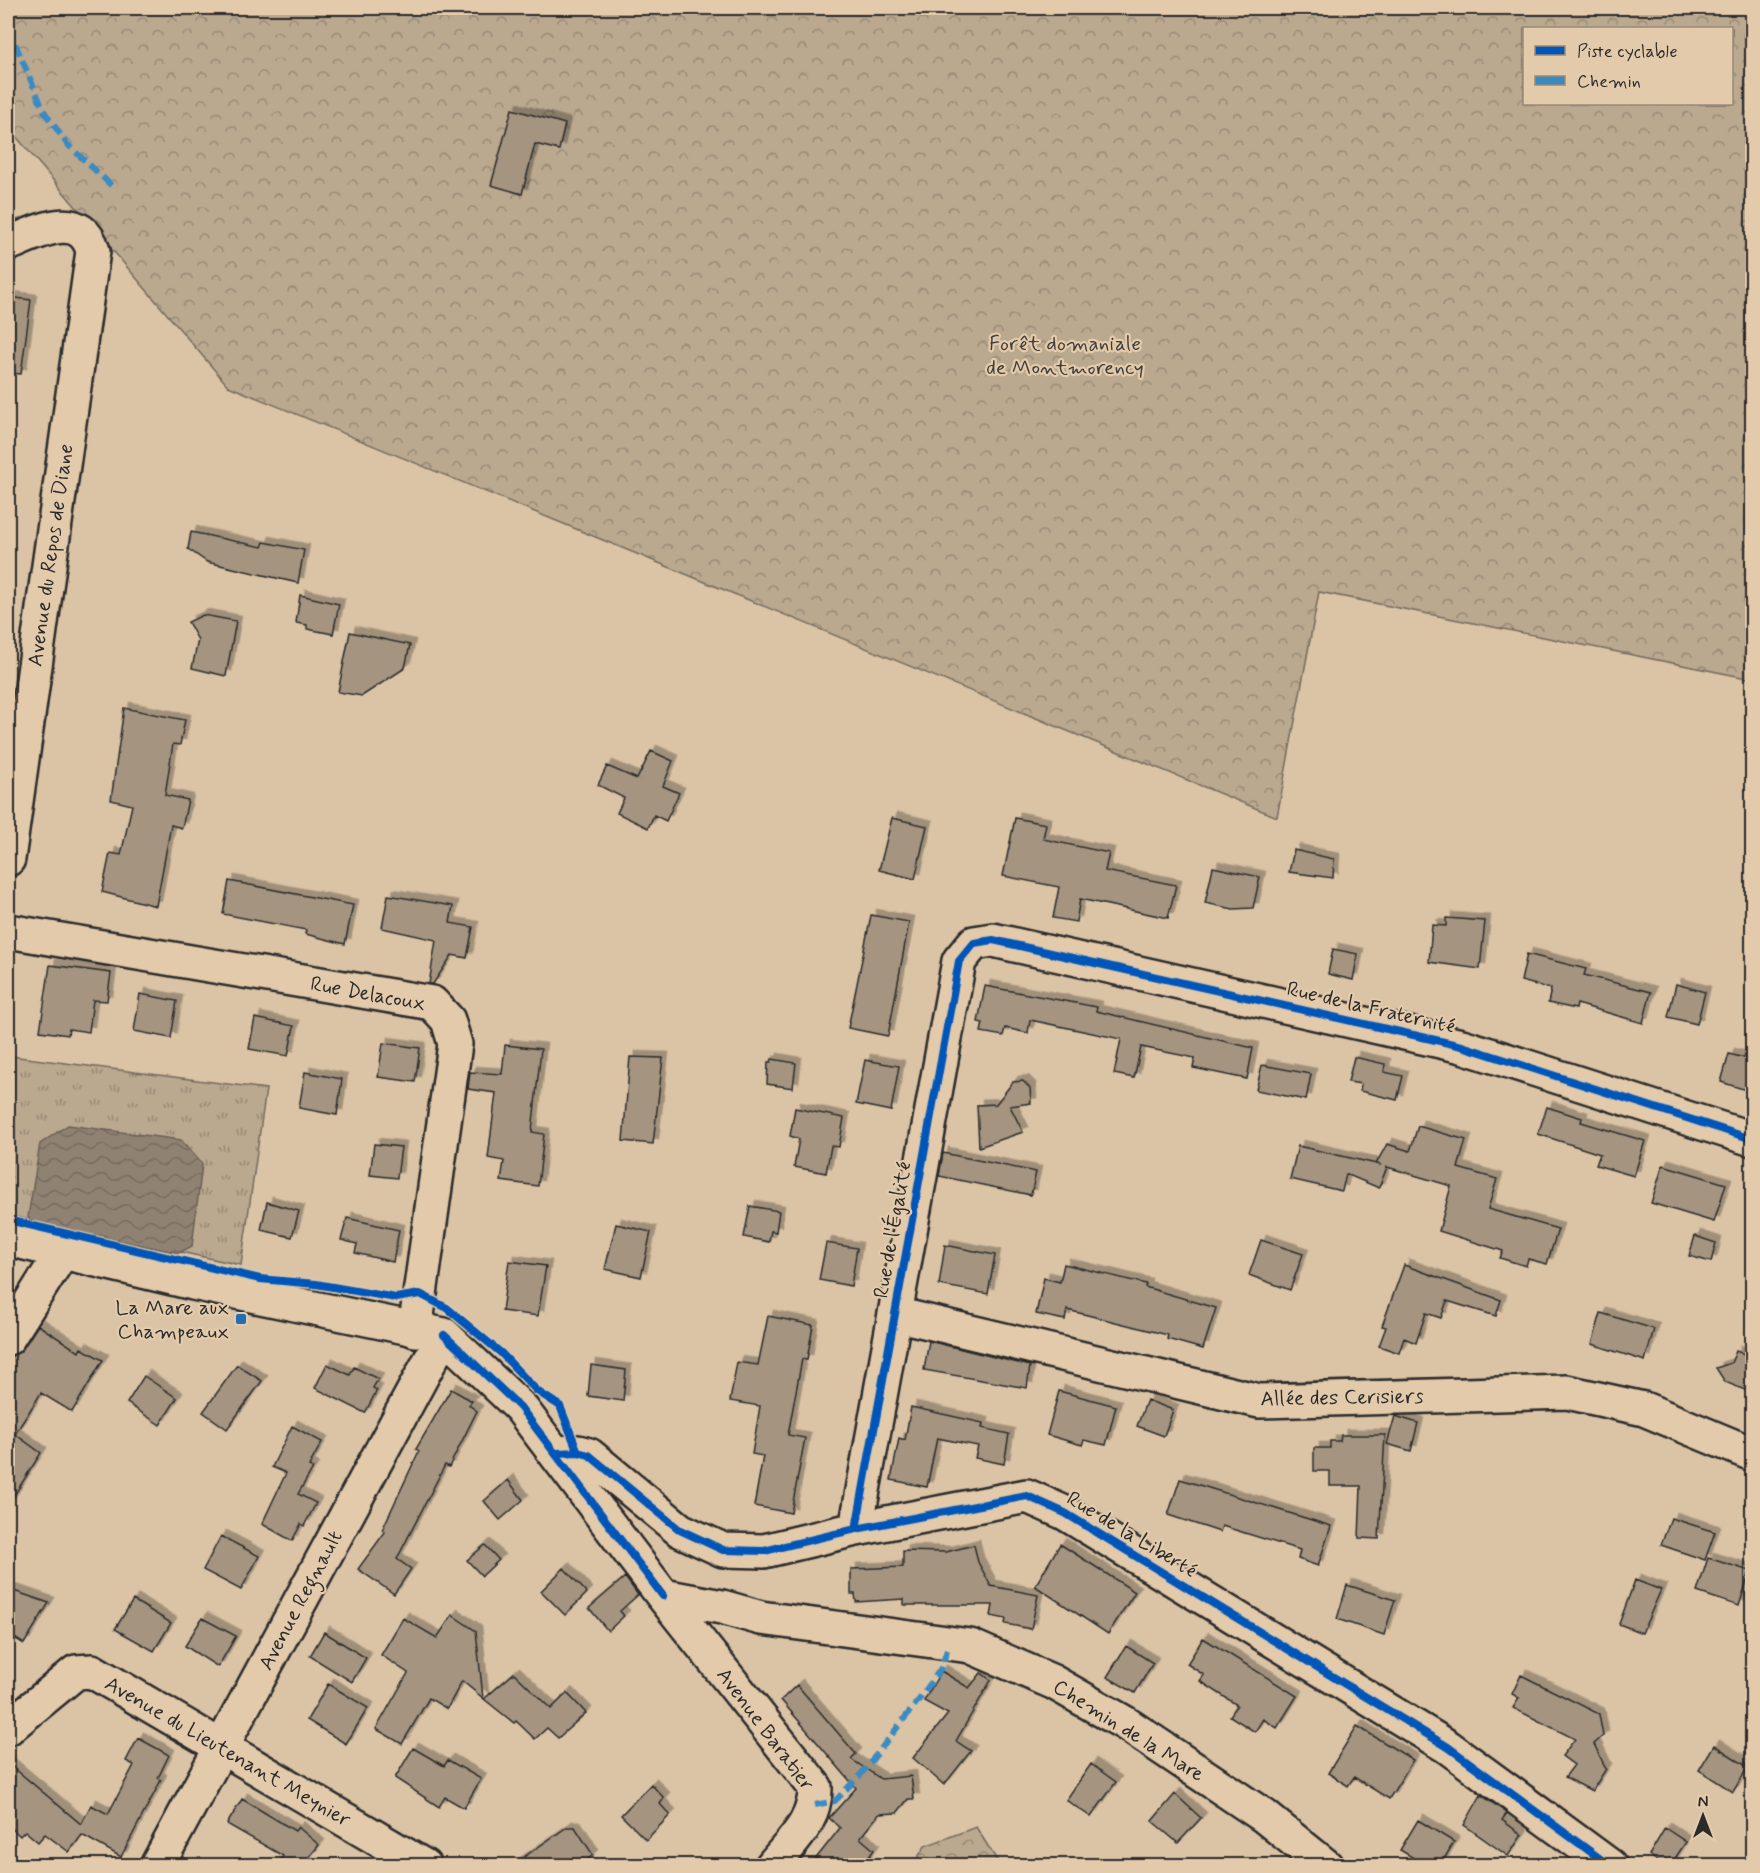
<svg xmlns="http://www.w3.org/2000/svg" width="1760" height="1873" font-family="Mynerve,sans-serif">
<defs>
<pattern id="grass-tufts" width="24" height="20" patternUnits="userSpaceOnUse" patternTransform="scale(1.5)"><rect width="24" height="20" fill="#baa88f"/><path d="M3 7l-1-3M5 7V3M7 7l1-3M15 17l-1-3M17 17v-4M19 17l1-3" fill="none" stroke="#978975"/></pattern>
<pattern id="forest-crowns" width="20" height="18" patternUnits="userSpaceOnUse" patternTransform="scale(1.5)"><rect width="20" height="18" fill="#baa88f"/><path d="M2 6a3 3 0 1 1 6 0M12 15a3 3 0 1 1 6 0" fill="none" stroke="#978975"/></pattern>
<pattern id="water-waves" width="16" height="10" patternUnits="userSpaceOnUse" patternTransform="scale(1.5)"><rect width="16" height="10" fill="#908272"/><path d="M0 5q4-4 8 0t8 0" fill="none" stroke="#766b5e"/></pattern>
<filter id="shadow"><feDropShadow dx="5.5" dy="-5.5" stdDeviation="0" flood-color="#0004"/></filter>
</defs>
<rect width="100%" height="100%" fill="#dbc4a6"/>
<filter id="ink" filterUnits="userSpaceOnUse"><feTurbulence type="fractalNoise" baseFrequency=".0167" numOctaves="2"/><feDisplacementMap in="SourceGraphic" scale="12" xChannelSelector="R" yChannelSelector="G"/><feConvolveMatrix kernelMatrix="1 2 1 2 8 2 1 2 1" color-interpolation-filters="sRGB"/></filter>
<g filter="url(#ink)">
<path fill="url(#grass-tufts)" stroke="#726a5d" stroke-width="1.5" d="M 11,1056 L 266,1089 L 241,1265 L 8,1215 L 8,1080 Z"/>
<path fill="url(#forest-crowns)" stroke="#726a5d" stroke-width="1.5" fill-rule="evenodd" d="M 8,8 L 1752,8 L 1752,679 L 1319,592 L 1277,817 L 228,386 L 8,127 ZM 1524,28 L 1732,28 L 1732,104 L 1524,104 Z
M 976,1827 L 1000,1865 L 913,1865 L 925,1846 Z"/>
<path fill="url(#water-waves)" stroke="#685f56" stroke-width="1.5" d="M 68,1125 L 181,1140 L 202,1164 L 192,1246 L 179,1253 L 31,1222 L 28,1217 L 40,1144 Z"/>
<path fill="#a49480" stroke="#2b2b2b" stroke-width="1.5" filter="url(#shadow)" d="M 512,109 L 565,124 L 559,150 L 535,144 L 522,194 L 491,185 Z
M 8,297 L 31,300 L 21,374 L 8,373 Z
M 191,532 L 262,547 L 264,542 L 304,550 L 298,583 L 207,562 L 188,549 Z
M 300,595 L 339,604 L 333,634 L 307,629 L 307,625 L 296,623 Z
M 203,615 L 236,621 L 226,676 L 192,668 L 198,640 L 188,622 Z
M 350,632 L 410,645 L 405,668 L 362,696 L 338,692 Z
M 124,708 L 185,720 L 180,745 L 173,744 L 165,795 L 188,800 L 182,828 L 171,825 L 156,906 L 102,892 L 110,853 L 121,855 L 132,805 L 111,800 Z
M 651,751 L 673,761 L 663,786 L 679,793 L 666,821 L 654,815 L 648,828 L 617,813 L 624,798 L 598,785 L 607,766 L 637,779 Z
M 892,818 L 927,826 L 915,879 L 879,870 Z
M 1015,818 L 1046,824 L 1043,839 L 1109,853 L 1105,871 L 1176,885 L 1168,918 L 1080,899 L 1076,922 L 1053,918 L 1059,887 L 1003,876 Z
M 1294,850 L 1334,859 L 1333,878 L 1289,872 Z
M 1213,867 L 1260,877 L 1253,908 L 1233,909 L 1205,903 Z
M 229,881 L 353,905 L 345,944 L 305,934 L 306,930 L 223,914 Z
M 388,895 L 453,906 L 450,923 L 473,927 L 467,958 L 452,955 L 433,984 L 429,984 L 436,940 L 382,928 Z
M 871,915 L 909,922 L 888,1036 L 848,1028 Z
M 1446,918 L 1485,921 L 1480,969 L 1429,962 L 1432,925 L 1446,926 Z
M 1333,949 L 1358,954 L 1353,980 L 1328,974 Z
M 1527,954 L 1586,969 L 1584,975 L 1651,992 L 1643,1023 L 1577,1004 L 1576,1009 L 1548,1003 L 1551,989 L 1521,981 Z
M 50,965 L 111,973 L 107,1001 L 93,1000 L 89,1032 L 69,1029 L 68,1035 L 40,1031 Z
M 1676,984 L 1705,992 L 1697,1024 L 1668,1017 Z
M 985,986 L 1097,1007 L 1096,1011 L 1253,1048 L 1247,1079 L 1193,1068 L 1195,1058 L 1141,1047 L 1134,1078 L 1114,1074 L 1121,1039 L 1030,1020 L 1028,1033 L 1005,1028 L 1003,1036 L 981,1032 L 983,1023 L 978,1022 Z
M 140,994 L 177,1001 L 171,1038 L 134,1031 Z
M 255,1018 L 294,1026 L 288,1056 L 249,1049 Z
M 383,1043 L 420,1048 L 415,1082 L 378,1077 Z
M 505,1045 L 541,1049 L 532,1132 L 544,1134 L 538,1186 L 501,1181 L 504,1161 L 488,1158 L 496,1093 L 468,1089 L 470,1072 L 502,1074 Z
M 1729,1054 L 1752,1060 L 1752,1092 L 1721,1082 Z
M 630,1057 L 663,1058 L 653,1144 L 623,1141 Z
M 1354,1057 L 1385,1064 L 1384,1072 L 1403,1076 L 1397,1100 L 1360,1091 L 1361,1084 L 1348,1082 Z
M 772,1059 L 796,1063 L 793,1088 L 767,1084 L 768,1062 L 771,1062 Z
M 865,1060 L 899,1066 L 891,1111 L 856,1104 Z
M 1262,1065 L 1311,1074 L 1306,1100 L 1256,1090 Z
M 305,1072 L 342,1079 L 337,1115 L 299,1108 Z
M 1023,1081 L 1030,1088 L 1031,1103 L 1010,1106 L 1023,1132 L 979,1147 L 977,1105 L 996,1104 L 1013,1082 Z
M 1547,1107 L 1582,1118 L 1581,1122 L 1645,1141 L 1634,1176 L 1596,1165 L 1600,1154 L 1538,1134 Z
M 795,1108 L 844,1118 L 839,1147 L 831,1146 L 826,1173 L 794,1167 L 799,1139 L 790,1136 Z
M 1418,1126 L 1466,1140 L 1458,1168 L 1497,1179 L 1488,1209 L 1558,1229 L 1547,1264 L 1528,1259 L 1526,1266 L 1500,1258 L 1503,1251 L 1439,1231 L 1451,1186 L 1387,1167 L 1379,1188 L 1346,1174 L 1342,1191 L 1290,1179 L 1298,1146 L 1381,1165 L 1376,1164 L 1387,1144 L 1410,1151 Z
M 374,1144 L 401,1147 L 397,1178 L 370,1175 Z
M 943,1153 L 1036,1172 L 1031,1195 L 939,1176 Z
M 1663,1165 L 1726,1184 L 1714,1222 L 1651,1203 Z
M 267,1202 L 299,1211 L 292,1237 L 261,1230 Z
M 750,1206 L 779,1211 L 776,1232 L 771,1231 L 769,1242 L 744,1237 Z
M 347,1218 L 399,1230 L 393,1262 L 355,1253 L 357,1244 L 341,1240 Z
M 616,1224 L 651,1232 L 641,1277 L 605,1269 Z
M 1695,1236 L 1716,1243 L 1711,1262 L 1689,1256 Z
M 1261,1240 L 1303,1254 L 1290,1290 L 1249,1275 Z
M 826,1243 L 857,1248 L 851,1286 L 819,1280 Z
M 945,1245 L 995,1255 L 988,1294 L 939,1285 Z
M 509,1261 L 546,1266 L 538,1316 L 502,1311 Z
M 1064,1264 L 1146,1284 L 1145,1287 L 1216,1308 L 1203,1349 L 1167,1339 L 1168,1335 L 1067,1310 L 1065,1320 L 1036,1314 L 1044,1278 L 1060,1282 Z
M 1404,1265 L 1501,1300 L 1496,1316 L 1447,1301 L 1441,1318 L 1426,1313 L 1416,1343 L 1404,1338 L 1399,1353 L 1379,1346 L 1386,1327 L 1382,1326 Z
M 1601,1313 L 1654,1329 L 1645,1361 L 1592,1344 Z
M 768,1316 L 813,1325 L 807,1360 L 802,1359 L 788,1435 L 805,1438 L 791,1513 L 754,1506 L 763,1456 L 752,1454 L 760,1406 L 730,1401 L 737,1362 L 758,1365 Z
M 38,1325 L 79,1352 L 81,1348 L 103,1360 L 72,1412 L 41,1393 L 15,1434 L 41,1453 L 8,1505 L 8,1359 L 23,1348 Z
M 929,1341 L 1030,1366 L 1027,1388 L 924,1370 Z
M 1736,1351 L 1752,1357 L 1752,1393 L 1725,1382 L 1716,1368 L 1731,1363 Z
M 327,1364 L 350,1375 L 354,1367 L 378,1379 L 373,1388 L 377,1390 L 365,1413 L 315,1388 Z
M 237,1365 L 262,1381 L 227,1429 L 203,1412 Z
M 591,1365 L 626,1370 L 623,1401 L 588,1396 Z
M 144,1376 L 177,1398 L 160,1425 L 127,1403 Z
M 451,1389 L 472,1401 L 469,1405 L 477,1411 L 449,1467 L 445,1465 L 397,1559 L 411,1569 L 394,1594 L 358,1569 L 385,1532 L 382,1530 L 419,1451 L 416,1449 Z
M 1059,1391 L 1116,1406 L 1106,1445 L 1084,1440 L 1082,1445 L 1047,1435 Z
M 1147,1400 L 1173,1410 L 1164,1436 L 1137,1426 Z
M 911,1407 L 983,1423 L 982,1428 L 1009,1434 L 1004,1464 L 975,1458 L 978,1446 L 937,1438 L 927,1487 L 891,1480 L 899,1438 L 905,1440 Z
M 1395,1416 L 1418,1423 L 1411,1451 L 1387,1444 Z
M 292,1426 L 322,1442 L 309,1466 L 313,1468 L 298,1494 L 316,1503 L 304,1526 L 301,1524 L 292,1541 L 262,1524 L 286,1473 L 272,1467 Z
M 1341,1435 L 1385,1435 L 1379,1539 L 1359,1538 L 1361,1486 L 1330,1486 L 1330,1471 L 1314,1471 L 1314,1448 L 1330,1448 L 1330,1441 L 1340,1441 Z
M 1180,1479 L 1331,1526 L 1318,1566 L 1298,1559 L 1300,1550 L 1222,1526 L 1220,1532 L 1168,1515 Z
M 508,1480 L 523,1500 L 500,1520 L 484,1501 Z
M 1671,1518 L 1715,1532 L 1705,1560 L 1661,1545 Z
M 221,1536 L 259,1556 L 241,1590 L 203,1570 Z
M 1060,1544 L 1135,1592 L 1108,1634 L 1035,1586 Z
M 485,1545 L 499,1560 L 482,1576 L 467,1560 Z
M 974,1545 L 978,1562 L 991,1586 L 1038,1595 L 1031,1629 L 1005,1624 L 1006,1619 L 991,1616 L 993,1605 L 904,1605 L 904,1599 L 856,1602 L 855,1594 L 851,1594 L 851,1569 L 903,1567 L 903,1551 L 946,1552 Z
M 1708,1558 L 1750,1571 L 1739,1606 L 1697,1592 Z
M 564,1568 L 587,1593 L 565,1615 L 541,1591 Z
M 625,1577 L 638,1595 L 620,1611 L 624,1616 L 608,1631 L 589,1608 Z
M 1635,1580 L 1661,1590 L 1642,1633 L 1619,1624 Z
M 1347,1585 L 1395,1600 L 1384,1635 L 1337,1619 Z
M 8,1589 L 49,1603 L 24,1644 L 8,1634 Z
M 133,1600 L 171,1623 L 154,1651 L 115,1629 Z
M 452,1615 L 476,1631 L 483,1698 L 462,1681 L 447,1709 L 429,1698 L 402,1744 L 376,1729 L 408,1673 L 381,1655 L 403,1618 L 437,1638 Z
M 202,1618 L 236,1636 L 218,1667 L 185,1646 Z
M 324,1632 L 366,1658 L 352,1682 L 310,1656 Z
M 1203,1638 L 1297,1696 L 1277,1728 L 1263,1719 L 1255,1732 L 1230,1716 L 1237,1705 L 1200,1681 L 1204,1675 L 1187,1664 Z
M 1126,1646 L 1153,1663 L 1135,1693 L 1107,1677 Z
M 941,1671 L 969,1688 L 981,1673 L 991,1680 L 956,1741 L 971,1751 L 944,1785 L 913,1758 L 948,1714 L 924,1701 Z
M 514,1673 L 551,1709 L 567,1693 L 586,1713 L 558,1738 L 547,1728 L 535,1739 L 516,1721 L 514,1723 L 484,1699 Z
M 1521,1675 L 1599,1714 L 1603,1736 L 1594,1744 L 1606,1769 L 1592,1791 L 1565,1777 L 1574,1765 L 1562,1756 L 1575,1739 L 1513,1708 L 1519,1698 L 1512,1694 Z
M 328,1684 L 368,1708 L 346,1744 L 307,1720 Z
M 797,1685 L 856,1754 L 851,1759 L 881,1779 L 911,1776 L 914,1799 L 908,1799 L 897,1813 L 879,1814 L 860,1838 L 874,1850 L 862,1866 L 810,1866 L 840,1828 L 829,1818 L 856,1788 L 781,1700 Z
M 1357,1726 L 1413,1760 L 1389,1799 L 1354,1777 L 1348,1786 L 1328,1773 Z
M 138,1738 L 169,1755 L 158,1778 L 161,1780 L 121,1857 L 82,1835 L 69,1852 L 45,1834 L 38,1842 L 25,1831 L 20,1836 L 8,1825 L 8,1763 L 81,1824 L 91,1805 L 108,1814 L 134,1765 L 126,1761 Z
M 1714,1745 L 1748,1767 L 1733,1792 L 1699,1770 Z
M 413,1748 L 444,1766 L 448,1760 L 481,1779 L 464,1808 L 445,1797 L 439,1807 L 395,1778 Z
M 1091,1764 L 1116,1782 L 1091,1817 L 1066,1800 Z
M 651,1784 L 664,1798 L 660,1804 L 670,1815 L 646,1840 L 621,1815 Z
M 1175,1794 L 1201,1818 L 1178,1843 L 1152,1821 Z
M 1481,1795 L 1507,1813 L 1502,1820 L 1522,1835 L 1508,1856 L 1464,1825 Z
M 242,1799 L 295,1831 L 298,1827 L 319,1845 L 302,1866 L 275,1866 L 283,1856 L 227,1824 Z
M 1418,1820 L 1454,1842 L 1440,1866 L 1427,1866 L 1400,1850 Z
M 567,1827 L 575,1827 L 593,1855 L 580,1866 L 511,1866 Z
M 1665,1828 L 1686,1842 L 1670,1866 L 1664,1866 L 1649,1855 Z"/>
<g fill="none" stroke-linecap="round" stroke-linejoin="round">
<defs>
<path id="minor" d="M 8,244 C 36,233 81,207 93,251 L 8,859
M 8,931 L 432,1003 L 448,1020 L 455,1044 L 415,1330
M 8,1239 L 193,1283 L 444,1335 L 520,1407 L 663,1596 L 815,1787 C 816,1821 793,1840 772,1866
M 895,1314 L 1259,1401 L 1567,1392 L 1644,1409 L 1752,1454
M 8,1338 L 63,1251
M 557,1453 L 578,1452 L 589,1455 L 680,1530 L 723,1550 L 764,1551 L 856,1529 L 1027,1496 L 1065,1513 L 1448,1747 L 1610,1866
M 856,1529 L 959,961 L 974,943 L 993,940 L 1462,1046 L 1752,1139
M 663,1596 L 722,1607 L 761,1618 L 970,1646 L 1053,1682 L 1125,1723 L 1264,1816 L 1326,1866
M 8,1728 L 76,1672 L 92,1671 L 424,1866
M 157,1866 L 444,1335"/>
</defs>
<use href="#minor" stroke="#2b2b2b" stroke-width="38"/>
<use href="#minor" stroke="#e2caab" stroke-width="33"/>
<path stroke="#3a8ac2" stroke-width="6" stroke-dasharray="12 6" stroke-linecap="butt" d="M 8,27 L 44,111 L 67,144 L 112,186
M 815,1805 L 835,1801 L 862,1773 L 921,1697 L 941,1668 L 949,1644"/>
<defs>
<path id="cycleway" d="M 8,1220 L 260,1279 L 316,1284 L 396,1298 L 420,1294 L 447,1308 L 501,1353 L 537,1391 L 560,1406 L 578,1452
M 444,1335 L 520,1407 L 663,1596
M 557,1453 L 578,1452 L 589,1455 L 680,1530 L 723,1550 L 764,1551 L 856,1529 L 1027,1496 L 1065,1513 L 1448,1747 L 1610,1866
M 856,1529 L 959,961 L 974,943 L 993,940 L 1462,1046 L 1752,1139"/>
</defs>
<use href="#cycleway" stroke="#e2caab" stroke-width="11"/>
<use href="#cycleway" stroke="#0057b8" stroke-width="8"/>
</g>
</g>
<rect fill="#1f6fb2" stroke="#e2caab" stroke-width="2" x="235" y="1313" width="12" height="12" rx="3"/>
<g text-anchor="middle" stroke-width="4.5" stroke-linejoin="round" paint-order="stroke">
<g font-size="21" fill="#403e3a" stroke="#e2caab">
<text x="1065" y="350">Forêt domaniale<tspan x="1065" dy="24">de Montmorency</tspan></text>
</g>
<g font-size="21" fill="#2b2b2b" stroke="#e2caab">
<text transform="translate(50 555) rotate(-82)" y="7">Avenue du Repos de Diane</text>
<text transform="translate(368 993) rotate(10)" y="7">Rue Delacoux</text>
<text transform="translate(1371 1007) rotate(13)" y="7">Rue de la Fraternité</text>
<text transform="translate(892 1230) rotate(-80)" y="7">Rue de l'Égalité</text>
<text transform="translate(1342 1397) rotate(-1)" y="7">Allée des Cerisiers</text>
<text transform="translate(1132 1534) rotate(31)" y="7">Rue de la Liberté</text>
<text transform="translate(300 1600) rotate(-62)" y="7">Avenue Regnault</text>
<text transform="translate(766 1729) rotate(53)" y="7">Avenue Baratier</text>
<text transform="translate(1129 1730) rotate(32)" y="7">Chemin de la Mare</text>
<text transform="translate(228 1751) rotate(30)" y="7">Avenue du Lieutenant Meynier</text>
</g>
<g font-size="21" fill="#2b2b2b" stroke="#e2caab" text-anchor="end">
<text x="229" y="1314">La Mare aux<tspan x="229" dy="24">Champeaux</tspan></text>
</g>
</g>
<rect width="1760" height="1873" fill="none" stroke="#e2caab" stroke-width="30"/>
<rect x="15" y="15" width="1730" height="1843" fill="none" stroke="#2b2b2b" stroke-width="2" filter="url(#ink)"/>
<rect x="1523" y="27" width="210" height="78" fill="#e2caab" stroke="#998a78" stroke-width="1.5"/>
<rect x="1535" y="46" width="30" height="9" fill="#0057b8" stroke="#998a78" stroke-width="1.5"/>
<text x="1577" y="57" font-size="18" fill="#2b2b2b">Piste cyclable</text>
<rect x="1535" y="76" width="30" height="9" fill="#3a8ac2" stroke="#998a78" stroke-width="1.5"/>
<text x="1577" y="87" font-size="18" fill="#2b2b2b">Chemin</text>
<g transform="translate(1703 1816)" stroke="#e2caab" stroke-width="4.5" paint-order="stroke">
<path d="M0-4.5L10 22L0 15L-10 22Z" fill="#2b2b2b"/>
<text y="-9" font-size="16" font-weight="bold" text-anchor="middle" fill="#2b2b2b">N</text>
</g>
</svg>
